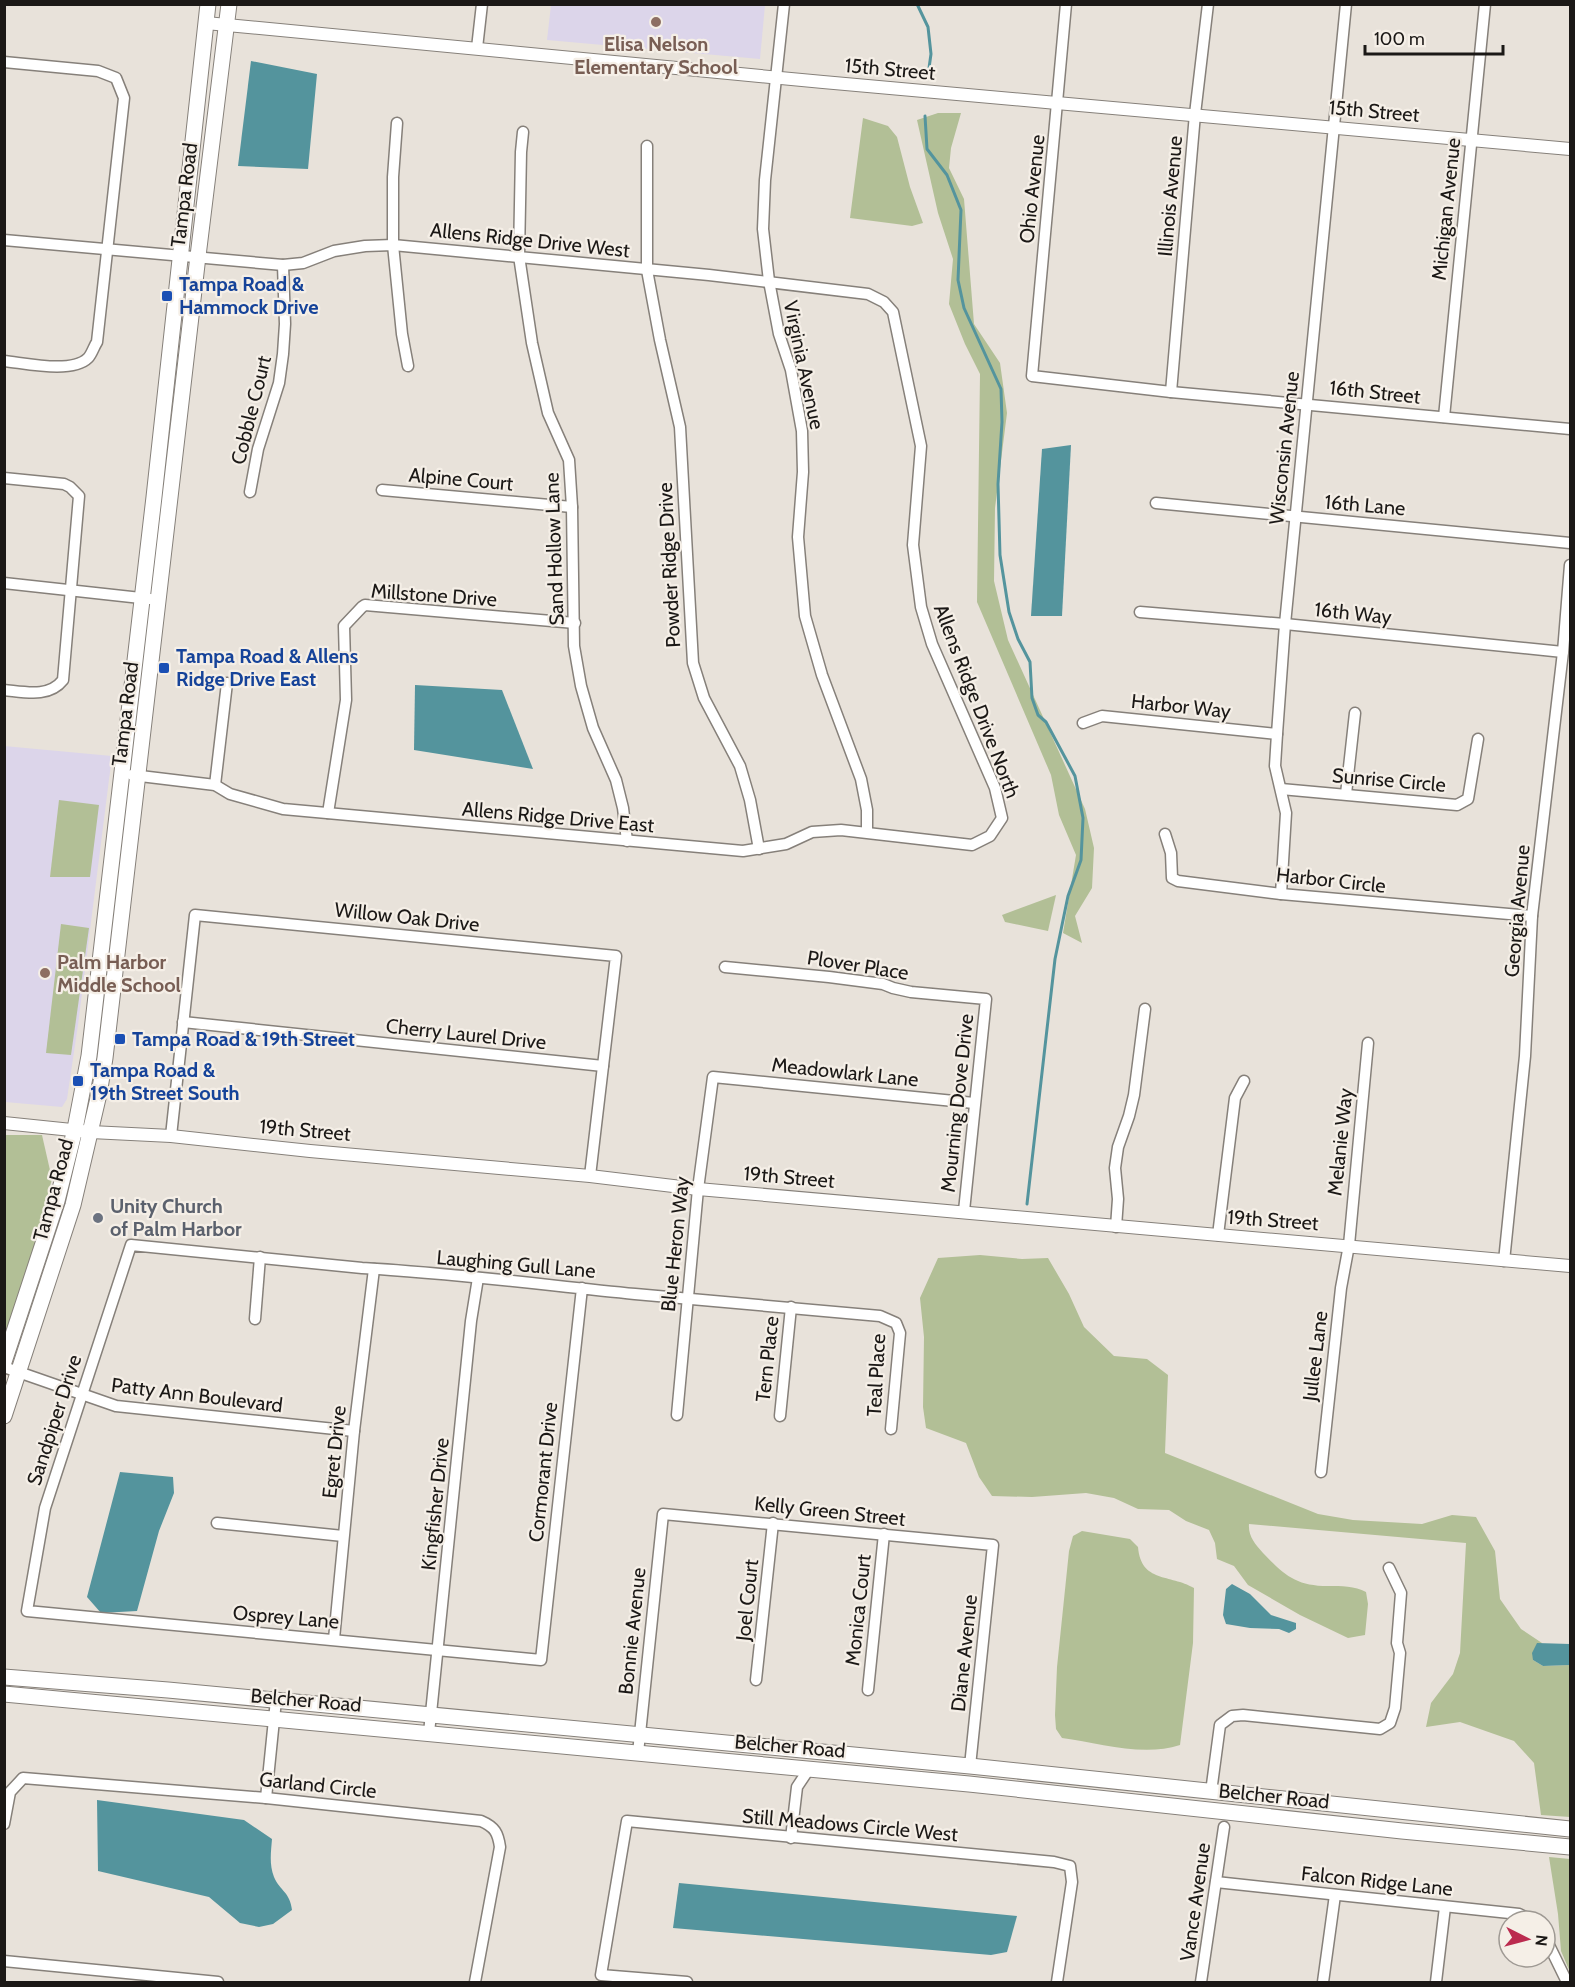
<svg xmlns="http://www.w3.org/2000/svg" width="1575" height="1987" viewBox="0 0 1575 1987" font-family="Cabin,sans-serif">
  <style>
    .education { fill: #dcd5ea }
    .green { fill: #b2bf96 }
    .water { fill: #54949d }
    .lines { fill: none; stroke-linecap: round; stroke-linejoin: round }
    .stream { stroke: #54949d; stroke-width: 3 }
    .minor-casing { stroke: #86807a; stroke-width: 13 }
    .tertiary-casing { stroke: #86807a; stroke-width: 14 }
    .secondary-casing { stroke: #86807a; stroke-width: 17 }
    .minor { stroke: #fff; stroke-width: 10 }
    .tertiary { stroke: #fff; stroke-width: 12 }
    .secondary { stroke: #fff; stroke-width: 15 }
    .education-dot { fill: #8d6e63; stroke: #f5efe7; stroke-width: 2 }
    .transit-dot { fill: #1a4fb4; stroke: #f5efe7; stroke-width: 2 }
    .worship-dot { fill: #6b7280; stroke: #f5efe7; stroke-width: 2 }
    .labels { text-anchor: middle; stroke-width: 4.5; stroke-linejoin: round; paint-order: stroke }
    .education-label { font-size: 20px; font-weight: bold; fill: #785e54; stroke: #f5efe7 }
    .street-label { font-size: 20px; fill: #1b1816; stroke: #f5efe7 }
    .transit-label { font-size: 20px; font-weight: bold; fill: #164399; stroke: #f5efe7; text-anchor: start }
    .worship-label { font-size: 20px; font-weight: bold; fill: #5b616d; stroke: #f5efe7; text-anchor: start }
  </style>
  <rect width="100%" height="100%" fill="#e8e2da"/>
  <g class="education">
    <polygon points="551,5 765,5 760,59 547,40"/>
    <polygon points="4,746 112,756 78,1025 67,1099 62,1107 5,1102"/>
  </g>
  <g class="green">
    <polygon points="938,113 961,113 951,148 949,168 964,199 974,324 1000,363 1007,413 995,508 994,581 1008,640 1085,809 1094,848 1092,888 1075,916 1082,943 1063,933 1076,855 1059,815 1051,775 977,602 980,374 965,344 949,304 953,259 938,213 917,120"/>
    <polygon points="863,118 888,126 897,137 910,187 923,223 912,226 850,218"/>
    <polygon points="59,800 99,805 90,877 50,877"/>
    <polygon points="1056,895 1048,931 1005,922 1002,915"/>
    <polygon points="61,924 89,928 71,1055 46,1053"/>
    <polygon points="5,1135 42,1135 52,1179 18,1305 5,1344"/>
    <path d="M980,1255L1022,1259L1048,1258L1069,1294L1084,1327L1114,1356L1147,1359L1168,1375L1165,1453L1318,1514L1353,1520L1422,1524L1452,1515L1476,1517L1495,1551L1500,1599L1521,1629L1542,1643L1533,1660L1543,1666L1570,1665V1817L1541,1815L1534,1763L1514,1741L1460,1722L1426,1727L1431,1703L1453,1674L1460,1653L1466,1543L1249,1524C1248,1536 1255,1544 1263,1553C1284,1575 1296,1586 1328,1586C1341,1586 1355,1586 1366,1592L1368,1604L1365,1635L1348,1638L1300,1615L1248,1585L1234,1566L1217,1559L1215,1543L1209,1530L1186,1521L1169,1510L1138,1509L1114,1498L1086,1493L1032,1497L992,1496L979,1477L966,1443L926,1428L923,1407L924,1337L920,1298L938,1258Z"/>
    <path d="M1082,1531L1130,1539L1138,1547C1141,1583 1170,1574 1194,1588L1193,1643L1180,1745C1143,1757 1099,1743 1062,1738L1056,1729L1055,1715L1057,1667L1069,1551L1073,1536Z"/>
    <polygon points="1549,1857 1570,1859 1570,1972 1561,1951 1558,1914"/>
  </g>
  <g class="water">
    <polygon points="251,61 317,74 308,169 238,166"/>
    <polygon points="1071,445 1062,616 1031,616 1042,449"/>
    <polygon points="415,685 502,690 533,769 414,750"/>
    <polygon points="120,1472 173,1477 174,1493 159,1531 137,1611 101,1613 87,1597"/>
    <polygon points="1232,1584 1250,1594 1271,1615 1296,1623 1296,1629 1289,1633 1279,1629 1250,1628 1226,1624 1223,1615 1226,1589"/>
    <polygon points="1537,1643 1570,1644 1570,1665 1543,1666 1533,1660 1532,1653"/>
    <path d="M97,1800L244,1820L272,1839C271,1852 269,1864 274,1877C280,1891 290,1892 292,1910L273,1924L259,1927L240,1923L209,1897L98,1871Z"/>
    <polygon points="679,1883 1017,1916 1007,1952 991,1955 673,1928"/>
  </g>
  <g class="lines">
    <g class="stream">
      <polyline points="917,4 928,27 931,54 928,75"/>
      <polyline points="925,116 927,149 947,175 961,210 958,280 964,308 1001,389 1002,422 998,484 1000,555 1009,612 1018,639 1030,662 1032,698 1038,715 1046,722 1075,776 1083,818 1081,860 1068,896 1055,959 1027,1204"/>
    </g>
    <g class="minor-casing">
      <g id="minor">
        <polyline points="784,4 765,180 763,229 769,281 779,334 791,370 802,431 803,472 798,537 805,616 822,675 861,779 867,810 867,832"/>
        <polyline points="1066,4 1032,376 1171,392 1570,429"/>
        <polyline points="477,48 482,4"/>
        <path d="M4,62L98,71L116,78L124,98L97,342C94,346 92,354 88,358C72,374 25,363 4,361"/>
        <polyline points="397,123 393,177 393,245 402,334 408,366"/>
        <polyline points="523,132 521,152 519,256 532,343 548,413 569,460 572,507 574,646 581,686 593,728 616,780 623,808 627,841"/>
        <polyline points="647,146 647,270 660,340 680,427 693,663 704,698 740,766 750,800 759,849"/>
        <polyline points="4,240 283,265 303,263 334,251 365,246 393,245 709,275 868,294 884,302 893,312 921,446 913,545 921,607 932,644 995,788 1002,818 990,836 972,845 841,830 812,832 786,844 743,851 283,809 230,794 215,785 132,775"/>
        <polyline points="1171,392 1195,114 1208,4"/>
        <polyline points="1444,417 1485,4"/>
        <path d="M4,478L64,484L70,487L79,496L63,680C49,698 25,692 4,690"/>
        <polyline points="382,490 572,507"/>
        <polyline points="250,492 258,449 279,383 283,354 285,324 283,265"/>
        <polyline points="1156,503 1570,543"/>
        <polyline points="4,583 159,600"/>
        <polyline points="1140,612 1285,624 1563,652"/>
        <polyline points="1083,723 1102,716 1277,734"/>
        <polyline points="215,785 227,683"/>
        <polyline points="1281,789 1457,805 1468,799 1478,739"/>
        <polyline points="1346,794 1355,713"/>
        <polyline points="328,813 346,700 344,626 362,607 365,605 575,623"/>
        <polyline points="1165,834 1171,853 1172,878 1178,881 1281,894 1532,916"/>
        <polyline points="1281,894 1286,813 1275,766 1277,734 1285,624 1346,4"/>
        <polyline points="725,967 829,977 883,984 893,988 911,992 986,999 964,1211"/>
        <polyline points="183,1022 603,1066"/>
        <polyline points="171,1136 195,915 616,956 590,1176"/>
        <polyline points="1116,1227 1118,1199 1115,1168 1118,1147 1129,1116 1134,1095 1145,1009"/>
        <polyline points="1218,1235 1235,1098 1244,1081"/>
        <polyline points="1504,1261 1525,1056 1532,916 1563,652 1570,565"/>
        <path d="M582,1288L541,1660L27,1611L45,1508L131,1245L362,1268C453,1273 544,1285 635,1294C716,1302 798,1308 880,1316L896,1323L900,1333L891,1429"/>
        <polyline points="255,1319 260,1257"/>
        <polyline points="4,1367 116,1406 354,1431"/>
        <polyline points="677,1415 698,1189 713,1077 974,1103"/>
        <polyline points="780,1416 791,1307"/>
        <polyline points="1321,1472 1341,1288 1349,1245 1368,1043"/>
        <polyline points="217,1523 343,1536"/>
        <polyline points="334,1639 354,1431 374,1269"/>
        <polyline points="756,1680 773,1523"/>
        <polyline points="868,1690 884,1534"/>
        <polyline points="429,1733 471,1321 478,1278"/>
        <polyline points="638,1753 663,1514 993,1545 970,1766"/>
        <polyline points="1211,1792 1220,1725 1232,1716 1243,1715 1380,1729 1390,1723 1395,1708 1400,1653 1397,1643 1401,1593 1389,1568"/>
        <polyline points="266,1798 276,1700"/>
        <path d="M4,1824L10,1792L23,1778L266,1798L481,1821C495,1827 498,1833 500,1847L475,1982"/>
        <polyline points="791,1838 797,1787 809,1769"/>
        <polyline points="1216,1882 1519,1914 1533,1921"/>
        <polyline points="1545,1937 1567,1982"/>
        <polyline points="4,1961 218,1982"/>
        <polyline points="687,1982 601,1975 627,1821 1054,1862 1070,1866 1072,1882 1057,1982"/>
        <polyline points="1201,1982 1224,1827"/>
        <polyline points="1323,1982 1335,1895"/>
        <polyline points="1436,1982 1445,1907"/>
      </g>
    </g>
    <g class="tertiary-casing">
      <g id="tertiary">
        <path d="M206,23C412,41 617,64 823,82C1072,105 1322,125 1570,149"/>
        <polyline points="4,1123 91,1132 171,1136 310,1151 590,1176 698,1189 1570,1266"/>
      </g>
    </g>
    <g class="secondary-casing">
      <g id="secondary">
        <polyline points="4,1362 57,1201 75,1129 89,1056 154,497 208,4"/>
        <polyline points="4,1416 73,1205 99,1094 105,1058 198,256 229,4"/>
        <polyline points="4,1677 168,1690 970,1766 1570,1829"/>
        <polyline points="4,1694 969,1784 1402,1831 1570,1847"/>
      </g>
    </g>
    <use href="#minor" class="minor"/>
    <use href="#tertiary" class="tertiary"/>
    <use href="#secondary" class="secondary"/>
  </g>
  <g class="education-dot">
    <circle cx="656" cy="22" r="6"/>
    <circle cx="45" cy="973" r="6"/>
  </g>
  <g class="transit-dot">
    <rect x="161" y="290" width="12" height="12" rx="3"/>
    <rect x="158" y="662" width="12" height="12" rx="3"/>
    <rect x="114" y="1033" width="12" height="12" rx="3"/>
    <rect x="72" y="1075" width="12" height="12" rx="3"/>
  </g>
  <circle class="worship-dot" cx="98" cy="1218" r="6"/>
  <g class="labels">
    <g class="education-label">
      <text x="656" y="51">Elisa Nelson<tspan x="656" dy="23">Elementary School</tspan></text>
      <text x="57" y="969" text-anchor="start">Palm Harbor<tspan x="57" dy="23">Middle School</tspan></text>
    </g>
    <g class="street-label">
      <text transform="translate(890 69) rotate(5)" y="7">15th Street</text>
      <text transform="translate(1374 111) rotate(5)" y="7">15th Street</text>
      <text transform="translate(1032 189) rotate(-84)" y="7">Ohio Avenue</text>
      <text transform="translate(184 195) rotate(-83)" y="7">Tampa Road</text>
      <text transform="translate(1170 196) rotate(-85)" y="7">Illinois Avenue</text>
      <text transform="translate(1446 209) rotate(-84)" y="7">Michigan Avenue</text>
      <text transform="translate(530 240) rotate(6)" y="7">Allens Ridge Drive West</text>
      <text transform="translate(804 365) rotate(78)" y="7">Virginia Avenue</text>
      <text transform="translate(1375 392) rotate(6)" y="7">16th Street</text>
      <text transform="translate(251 410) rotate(-76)" y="7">Cobble Court</text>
      <text transform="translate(1284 448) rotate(-84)" y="7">Wisconsin Avenue</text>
      <text transform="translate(461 479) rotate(5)" y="7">Alpine Court</text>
      <text transform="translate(1365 505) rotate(5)" y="7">16th Lane</text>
      <text transform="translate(554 549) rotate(-92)" y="7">Sand Hollow Lane</text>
      <text transform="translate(669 565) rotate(-93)" y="7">Powder Ridge Drive</text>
      <text transform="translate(434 595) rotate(4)" y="7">Millstone Drive</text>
      <text transform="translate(1353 613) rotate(6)" y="7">16th Way</text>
      <text transform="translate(977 701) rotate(69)" y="7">Allens Ridge Drive North</text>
      <text transform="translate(1181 706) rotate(6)" y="7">Harbor Way</text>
      <text transform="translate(125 714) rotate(-83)" y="7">Tampa Road</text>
      <text transform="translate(1389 780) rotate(5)" y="7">Sunrise Circle</text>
      <text transform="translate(558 817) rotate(5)" y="7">Allens Ridge Drive East</text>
      <text transform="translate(1331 880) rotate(6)" y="7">Harbor Circle</text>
      <text transform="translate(1517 911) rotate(-85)" y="7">Georgia Avenue</text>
      <text transform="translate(407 917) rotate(6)" y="7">Willow Oak Drive</text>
      <text transform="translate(858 965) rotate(9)" y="7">Plover Place</text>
      <text transform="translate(466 1034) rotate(6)" y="7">Cherry Laurel Drive</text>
      <text transform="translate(845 1072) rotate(6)" y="7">Meadowlark Lane</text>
      <text transform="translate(957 1103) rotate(-84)" y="7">Mourning Dove Drive</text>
      <text transform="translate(305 1130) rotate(5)" y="7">19th Street</text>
      <text transform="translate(1340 1142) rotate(-84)" y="7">Melanie Way</text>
      <text transform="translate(789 1177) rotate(5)" y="7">19th Street</text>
      <text transform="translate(53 1190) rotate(-75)" y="7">Tampa Road</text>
      <text transform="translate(1273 1220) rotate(4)" y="7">19th Street</text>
      <text transform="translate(675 1244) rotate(-84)" y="7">Blue Heron Way</text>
      <text transform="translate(516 1264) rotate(5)" y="7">Laughing Gull Lane</text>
      <text transform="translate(1315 1356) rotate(-83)" y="7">Jullee Lane</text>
      <text transform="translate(767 1359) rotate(-84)" y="7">Tern Place</text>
      <text transform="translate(876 1375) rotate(-87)" y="7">Teal Place</text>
      <text transform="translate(197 1395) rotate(7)" y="7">Patty Ann Boulevard</text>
      <text transform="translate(54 1420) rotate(-72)" y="7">Sandpiper Drive</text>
      <text transform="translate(334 1452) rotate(-84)" y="7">Egret Drive</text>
      <text transform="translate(543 1472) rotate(-84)" y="7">Cormorant Drive</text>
      <text transform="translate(435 1504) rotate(-84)" y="7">Kingfisher Drive</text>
      <text transform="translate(830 1511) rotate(6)" y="7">Kelly Green Street</text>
      <text transform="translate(747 1600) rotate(-84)" y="7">Joel Court</text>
      <text transform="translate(858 1610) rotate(-84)" y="7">Monica Court</text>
      <text transform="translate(286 1617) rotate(5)" y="7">Osprey Lane</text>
      <text transform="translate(632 1631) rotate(-84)" y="7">Bonnie Avenue</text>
      <text transform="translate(964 1653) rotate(-84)" y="7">Diane Avenue</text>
      <text transform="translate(306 1700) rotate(5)" y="7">Belcher Road</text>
      <text transform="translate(790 1746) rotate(5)" y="7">Belcher Road</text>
      <text transform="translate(318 1785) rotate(6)" y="7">Garland Circle</text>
      <text transform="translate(1274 1796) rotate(6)" y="7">Belcher Road</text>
      <text transform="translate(850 1825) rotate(5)" y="7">Still Meadows Circle West</text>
      <text transform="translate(1377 1881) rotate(6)" y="7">Falcon Ridge Lane</text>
      <text transform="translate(1195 1902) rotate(-82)" y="7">Vance Avenue</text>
    </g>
    <g class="transit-label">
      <text x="179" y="291">Tampa Road &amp;<tspan x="179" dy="23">Hammock Drive</tspan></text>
      <text x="176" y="663">Tampa Road &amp; Allens<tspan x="176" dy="23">Ridge Drive East</tspan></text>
      <text x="132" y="1046">Tampa Road &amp; 19th Street</text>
      <text x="90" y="1077">Tampa Road &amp;<tspan x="90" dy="23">19th Street South</tspan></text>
    </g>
    <g class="worship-label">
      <text x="110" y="1213">Unity Church<tspan x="110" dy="23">of Palm Harbor</tspan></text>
    </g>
  </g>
  <rect width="1575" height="1987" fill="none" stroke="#1b1816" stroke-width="12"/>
  <g transform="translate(1527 1939) rotate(96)"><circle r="28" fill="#f5efe7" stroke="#9e9993" stroke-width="1.5"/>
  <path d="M0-4.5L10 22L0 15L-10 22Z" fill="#bb2b4f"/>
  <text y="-9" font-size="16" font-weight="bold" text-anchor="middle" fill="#1b1816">N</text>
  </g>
  <path d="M1365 45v9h138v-9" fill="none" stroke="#1b1816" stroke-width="3"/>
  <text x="1374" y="45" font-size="18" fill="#1b1816" stroke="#f5efe7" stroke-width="4.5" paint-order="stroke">100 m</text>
</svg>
